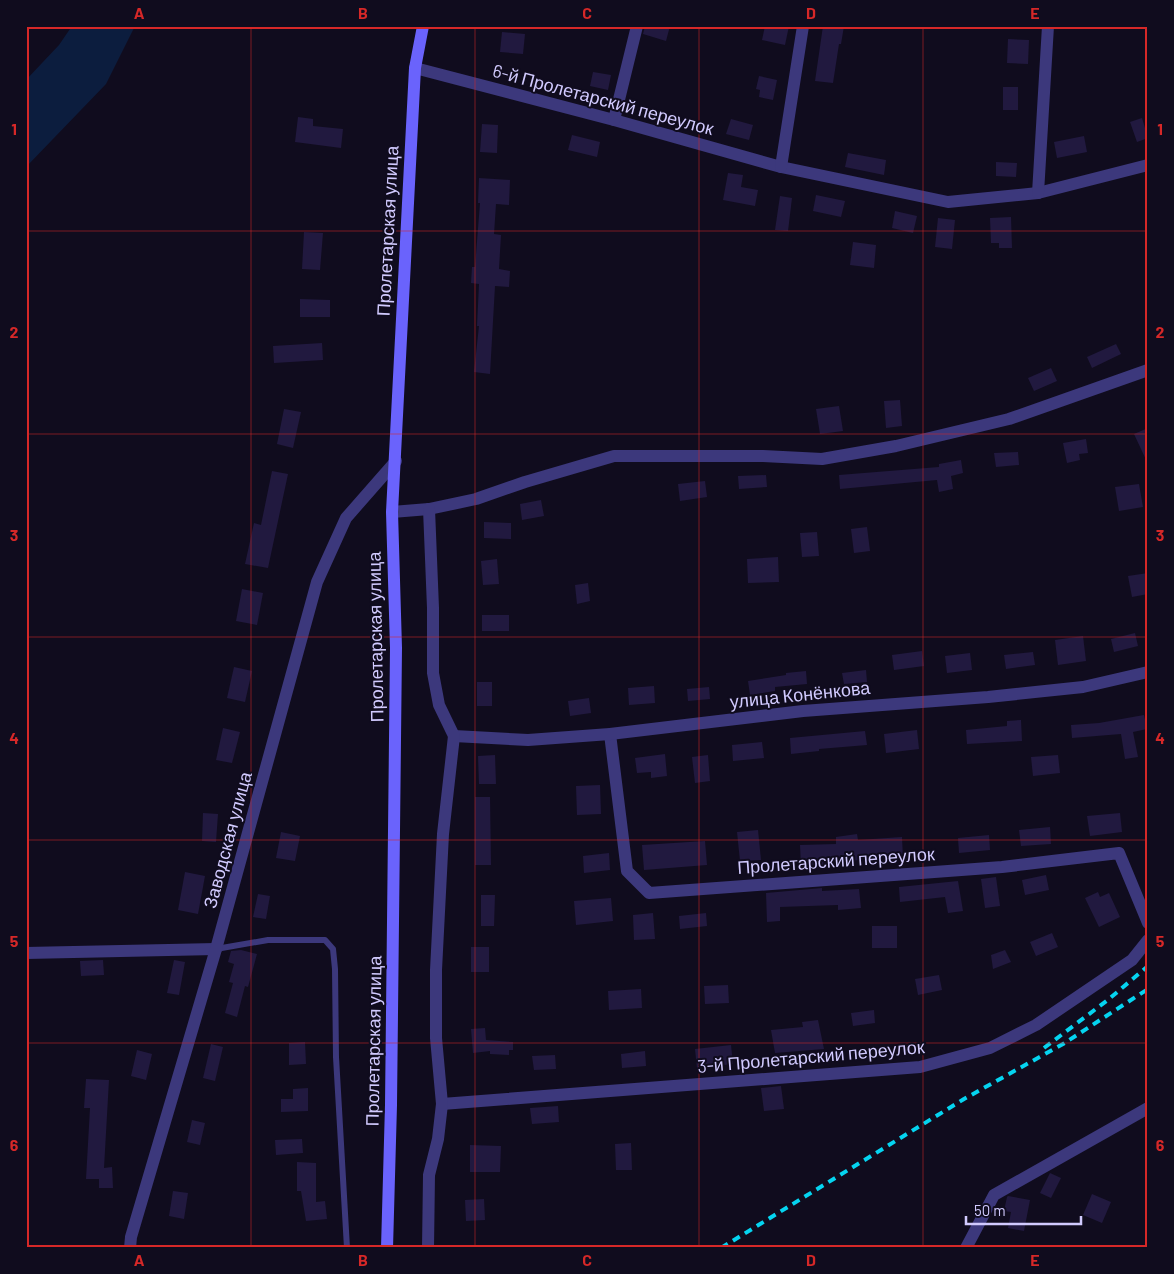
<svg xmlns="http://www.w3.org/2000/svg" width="1174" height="1274" viewBox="0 0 1174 1274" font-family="Barlow,sans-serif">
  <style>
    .water { fill: #0c1d3e }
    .building { fill: #21193f }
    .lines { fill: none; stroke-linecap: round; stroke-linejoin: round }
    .service { stroke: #3c387c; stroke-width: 6 }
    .minor { stroke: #3c387c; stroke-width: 12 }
    .secondary { stroke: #6a63fc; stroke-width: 12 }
    .rail { stroke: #05d4f0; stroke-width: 4; stroke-dasharray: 8 6; stroke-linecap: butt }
    .grid { fill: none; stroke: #d62828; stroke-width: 1; stroke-opacity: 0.55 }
    .labels { text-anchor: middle; stroke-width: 4; stroke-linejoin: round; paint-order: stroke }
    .street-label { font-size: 18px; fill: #d1cafe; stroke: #100c1e }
    .neatline { fill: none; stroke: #d62828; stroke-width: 2 }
    .grid-label { font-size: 16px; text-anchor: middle; font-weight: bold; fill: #d62828 }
  </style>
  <rect width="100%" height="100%" fill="#100c1e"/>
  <polygon class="water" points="72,26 135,26 106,84 26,167 26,80 59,45"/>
  <g class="building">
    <polygon points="645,26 670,26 666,41 643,34"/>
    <polygon points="765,26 789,26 785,45 762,40"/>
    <polygon points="823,26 844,26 841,44 839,44 833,83 815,81"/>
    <polygon points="502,32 525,34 523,54 500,52"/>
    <polygon points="1008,39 1029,40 1028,64 1007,63"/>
    <polygon points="593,72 611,75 608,90 590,86"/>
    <polygon points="759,76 777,80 773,100 759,97 760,90 756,89"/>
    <rect x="1003" y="87" width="15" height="23"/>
    <polygon points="298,117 313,119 313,126 343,129 341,148 295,142"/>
    <polygon points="1142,118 1148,138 1137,142 1130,122"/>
    <polygon points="731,119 753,125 749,140 726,134"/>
    <polygon points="482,124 498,125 497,153 480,152"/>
    <polygon points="572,135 600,142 597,157 568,150"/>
    <polygon points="1084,136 1087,152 1057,158 1054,142"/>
    <polygon points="848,153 886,160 884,175 845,167"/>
    <polygon points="996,162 1017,163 1016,177 996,176"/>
    <polygon points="728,173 743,175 741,187 758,190 755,206 723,200"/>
    <polygon points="479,178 510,180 509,205 496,204 494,234 501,235 499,269 510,271 509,287 495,286 490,374 474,372 479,326 477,326 479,284 471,283 472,267 475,267 480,203 478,203"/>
    <polygon points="816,195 845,201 841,217 813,211"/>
    <polygon points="780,196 792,198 788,231 775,230"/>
    <polygon points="895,211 917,216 913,233 892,228"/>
    <polygon points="1011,217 1012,248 999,248 999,243 991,243 990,218"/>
    <polygon points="938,218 955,220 952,249 935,247"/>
    <polygon points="304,232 323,233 320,270 302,269"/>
    <polygon points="853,242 876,245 874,268 850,265"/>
    <polygon points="300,299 330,300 330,317 300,317"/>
    <polygon points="322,343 323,360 274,363 273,346"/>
    <polygon points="1116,344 1121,354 1092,368 1087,357"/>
    <polygon points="1051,368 1057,381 1034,391 1028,378"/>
    <polygon points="900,400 902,426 886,428 884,401"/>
    <polygon points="839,406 843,431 820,434 816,409"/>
    <polygon points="284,409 301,412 293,448 277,444"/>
    <polygon points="1148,428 1148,464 1134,434"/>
    <polygon points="1086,439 1088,453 1079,454 1080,460 1067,463 1063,443"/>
    <polygon points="1018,452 1019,465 996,467 994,453"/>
    <polygon points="961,460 963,473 951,476 953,489 939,492 937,480 840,489 839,475 939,467 939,464"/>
    <polygon points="272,471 288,474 268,568 245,564 254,523 261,525"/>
    <polygon points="766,475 767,487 739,489 738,476"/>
    <polygon points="705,481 707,497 680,501 678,484"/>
    <polygon points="1139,484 1143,507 1119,511 1115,487"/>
    <polygon points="541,500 544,516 522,520 520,504"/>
    <polygon points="484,522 511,523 511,539 484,538"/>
    <polygon points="867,527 870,551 854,553 851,529"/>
    <polygon points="817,532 819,556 802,557 800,533"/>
    <polygon points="778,557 779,582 748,583 747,559"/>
    <polygon points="497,559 499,584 483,585 481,561"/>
    <polygon points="1148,573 1148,594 1132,597 1128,576"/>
    <polygon points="588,583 590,601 577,604 575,585"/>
    <polygon points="242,589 263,593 257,625 236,621"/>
    <rect x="482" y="615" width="27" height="16"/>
    <polygon points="1135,633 1138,646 1114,652 1111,639"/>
    <polygon points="1083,636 1086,661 1058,665 1055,640"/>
    <polygon points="922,651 924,666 894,670 892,655"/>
    <polygon points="1033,652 1035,665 1006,669 1004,655"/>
    <polygon points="970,653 972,670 947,673 945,656"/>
    <polygon points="234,667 252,671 245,702 227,698"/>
    <polygon points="866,670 867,682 844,684 842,673"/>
    <polygon points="806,671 807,684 775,687 775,691 750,695 748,681 786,675 786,673"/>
    <rect x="477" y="682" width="15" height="24"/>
    <polygon points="654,686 655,703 629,705 628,688"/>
    <polygon points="709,687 710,699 688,701 687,689"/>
    <polygon points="589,698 591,713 570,716 568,701"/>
    <polygon points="1144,715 1147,729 1133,732 1138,757 1125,759 1121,734 1072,738 1071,725 1099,723"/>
    <polygon points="1021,720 1022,741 967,744 966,730 1007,726 1007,721"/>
    <polygon points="223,728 240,732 232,763 216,760"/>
    <polygon points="917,730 919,749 886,753 884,734"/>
    <polygon points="865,731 867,745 819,749 819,751 791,754 790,738"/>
    <polygon points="762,742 764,758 733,761 732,745"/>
    <polygon points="665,754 667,776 651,778 651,772 637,773 635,758"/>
    <polygon points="495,755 496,784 479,784 478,756"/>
    <polygon points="708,755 710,781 695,783 692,757"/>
    <polygon points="1058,755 1060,773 1033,776 1031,757"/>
    <polygon points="600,785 601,814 577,815 576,786"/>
    <polygon points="475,797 490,797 491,865 475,865"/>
    <polygon points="203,813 218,814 216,842 202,841"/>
    <polygon points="1120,813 1122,832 1090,836 1087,816"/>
    <polygon points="1050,827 1051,844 1021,846 1019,830"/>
    <polygon points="758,830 761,860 740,861 737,832"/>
    <polygon points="281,832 300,836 295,861 276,858"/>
    <polygon points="857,834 858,840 902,837 903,858 872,858 823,865 801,865 800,845 836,844 836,837"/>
    <polygon points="989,835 990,850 959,853 958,838"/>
    <polygon points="705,841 707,865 644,870 642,845"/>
    <polygon points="609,853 610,870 584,873 583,856"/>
    <polygon points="185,872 205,876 198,914 178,910"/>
    <polygon points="1046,875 1049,890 1025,895 1022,880"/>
    <polygon points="996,877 1000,906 985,908 981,879"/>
    <polygon points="958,881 963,911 948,913 945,897 900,902 899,887"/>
    <polygon points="822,888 822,891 859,889 861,908 838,910 838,905 780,907 780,921 767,922 766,893"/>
    <polygon points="1098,892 1100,897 1109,893 1120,917 1099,927 1085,898"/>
    <polygon points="258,894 270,896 266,919 253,917"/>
    <polygon points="481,895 495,895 494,926 481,926"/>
    <polygon points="611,898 613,921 576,925 574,901"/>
    <polygon points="653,913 655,939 634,940 633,915"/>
    <polygon points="706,913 707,926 680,929 679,916"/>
    <rect x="872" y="926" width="25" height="22"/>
    <polygon points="1052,933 1058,947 1036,956 1030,942"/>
    <rect x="471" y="947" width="18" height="25"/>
    <polygon points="241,950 257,954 248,987 245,986 237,1017 225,1013 233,983 229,982 234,964 228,962 231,951"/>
    <polygon points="1005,950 1011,962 993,969 991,955"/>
    <polygon points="103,960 104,975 81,976 80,961"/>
    <polygon points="174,960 185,962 179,995 167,993"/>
    <polygon points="939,975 942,990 918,995 915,979"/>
    <polygon points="728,985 729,1003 705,1004 704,986"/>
    <polygon points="641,989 642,1008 609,1010 608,991"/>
    <polygon points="874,1010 875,1023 853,1026 851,1013"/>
    <polygon points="818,1020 824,1049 775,1053 771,1030 803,1027 802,1022"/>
    <polygon points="485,1028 486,1040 513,1042 513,1050 509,1050 509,1055 490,1054 490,1051 473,1053 471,1029"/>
    <polygon points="305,1042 306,1064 289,1065 289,1043"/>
    <polygon points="211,1044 223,1047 215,1081 203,1078"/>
    <polygon points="731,1045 733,1064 697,1068 695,1049"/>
    <polygon points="137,1050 152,1054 146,1080 131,1076"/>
    <polygon points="645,1051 646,1066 622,1068 621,1054"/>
    <polygon points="555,1055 556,1069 534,1070 532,1056"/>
    <polygon points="86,1079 109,1080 104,1168 112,1167 113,1188 99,1188 99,1179 86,1179 90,1108 84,1108"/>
    <polygon points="781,1086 784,1109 764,1111 761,1088"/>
    <polygon points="308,1088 308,1111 281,1112 281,1099 293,1099 293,1089"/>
    <polygon points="558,1106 559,1122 532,1124 530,1108"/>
    <polygon points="192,1120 205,1123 200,1145 187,1142"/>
    <polygon points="302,1139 303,1153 276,1155 275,1140"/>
    <polygon points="631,1143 632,1170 616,1170 615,1144"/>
    <polygon points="470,1145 501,1146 500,1172 470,1172"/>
    <polygon points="297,1162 316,1163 316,1202 325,1201 327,1219 306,1221 301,1191 297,1191"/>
    <polygon points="1050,1173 1061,1178 1051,1198 1040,1193"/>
    <polygon points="173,1191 188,1193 184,1219 169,1216"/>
    <polygon points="1092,1194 1111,1202 1102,1223 1083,1215"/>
    <polygon points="1008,1196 1030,1200 1024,1231 1008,1228 1011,1212 1004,1211 1007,1197"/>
    <polygon points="484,1199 485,1220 466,1221 465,1200"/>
  </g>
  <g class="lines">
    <polyline class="service" points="216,949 268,940 325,940 333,949 335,969 336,1057 347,1248"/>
    <g class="minor">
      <polyline points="415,68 614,120 781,167 948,202 1038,193 1148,165"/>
      <polyline points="614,120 637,26"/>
      <polyline points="781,167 803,26"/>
      <polyline points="1038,193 1048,26"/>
      <polyline points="392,512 429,509 476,499 525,482 614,456 763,456 822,459 896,446 1009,419 1148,370"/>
      <polyline points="610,734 627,871 649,893 1002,867 1119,853 1148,923"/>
      <polyline points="454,736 528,740 610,734 803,711 988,697 1083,687 1148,672"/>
      <polyline points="26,953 216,949"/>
      <polyline points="442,1104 920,1067 990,1048 1036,1025 1132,960 1148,940"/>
      <polyline points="130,1248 131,1237 216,949 317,582 346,518 396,461"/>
      <polyline points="428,1248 429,1175 438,1139 442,1104 436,1038 436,970 443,834 454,736 439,705 433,673 433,608 429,509"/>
      <polyline points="966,1248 994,1195 1148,1108"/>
    </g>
    <polyline class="secondary" points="387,1248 391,1105 396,648 392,512 415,68 423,26"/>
    <g class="rail">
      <polyline points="1044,1048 1109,999 1148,966"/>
      <polyline points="721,1248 964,1099 1063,1044 1148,989"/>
    </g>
  </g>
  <path class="grid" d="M251,26V1248M475,26V1248M699,26V1248M923,26V1248M26,231H1148M26,434H1148M26,637H1148M26,840H1148M26,1043H1148"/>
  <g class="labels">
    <g class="street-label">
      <text transform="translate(603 100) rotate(15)" y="6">6-й Пролетарский переулок</text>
      <text transform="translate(388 231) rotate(-87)" y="6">Пролетарская улица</text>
      <text transform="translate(376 637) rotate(-91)" y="6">Пролетарская улица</text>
      <text transform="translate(800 695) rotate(-6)" y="6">улица Конёнкова</text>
      <text transform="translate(228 840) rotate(-75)" y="6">Заводская улица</text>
      <text transform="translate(836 861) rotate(-4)" y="6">Пролетарский переулок</text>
      <text transform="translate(374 1041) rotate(-89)" y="6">Пролетарская улица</text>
      <text transform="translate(811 1057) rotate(-5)" y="6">3-й Пролетарский переулок</text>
    </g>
  </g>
  <rect width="1174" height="1274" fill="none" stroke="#100c1e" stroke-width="55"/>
  <path d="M966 1216v8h115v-8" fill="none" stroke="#d1cafe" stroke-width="2.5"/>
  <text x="974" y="1216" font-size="15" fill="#d1cafe" stroke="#100c1e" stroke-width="4" paint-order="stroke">50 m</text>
  <rect x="28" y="28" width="1118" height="1218" class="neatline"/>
  <g class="grid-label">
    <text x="139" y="19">A</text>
    <text x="363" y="19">B</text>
    <text x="587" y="19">C</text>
    <text x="811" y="19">D</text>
    <text x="1035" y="19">E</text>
    <text x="14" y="135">1</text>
    <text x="1160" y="135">1</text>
    <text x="14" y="338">2</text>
    <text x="1160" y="338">2</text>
    <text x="14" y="541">3</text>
    <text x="1160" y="541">3</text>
    <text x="14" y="744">4</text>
    <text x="1160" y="744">4</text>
    <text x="14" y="947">5</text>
    <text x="1160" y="947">5</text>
    <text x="14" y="1151">6</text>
    <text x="1160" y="1151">6</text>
    <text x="139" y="1266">A</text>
    <text x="363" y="1266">B</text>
    <text x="587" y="1266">C</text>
    <text x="811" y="1266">D</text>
    <text x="1035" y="1266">E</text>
  </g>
</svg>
